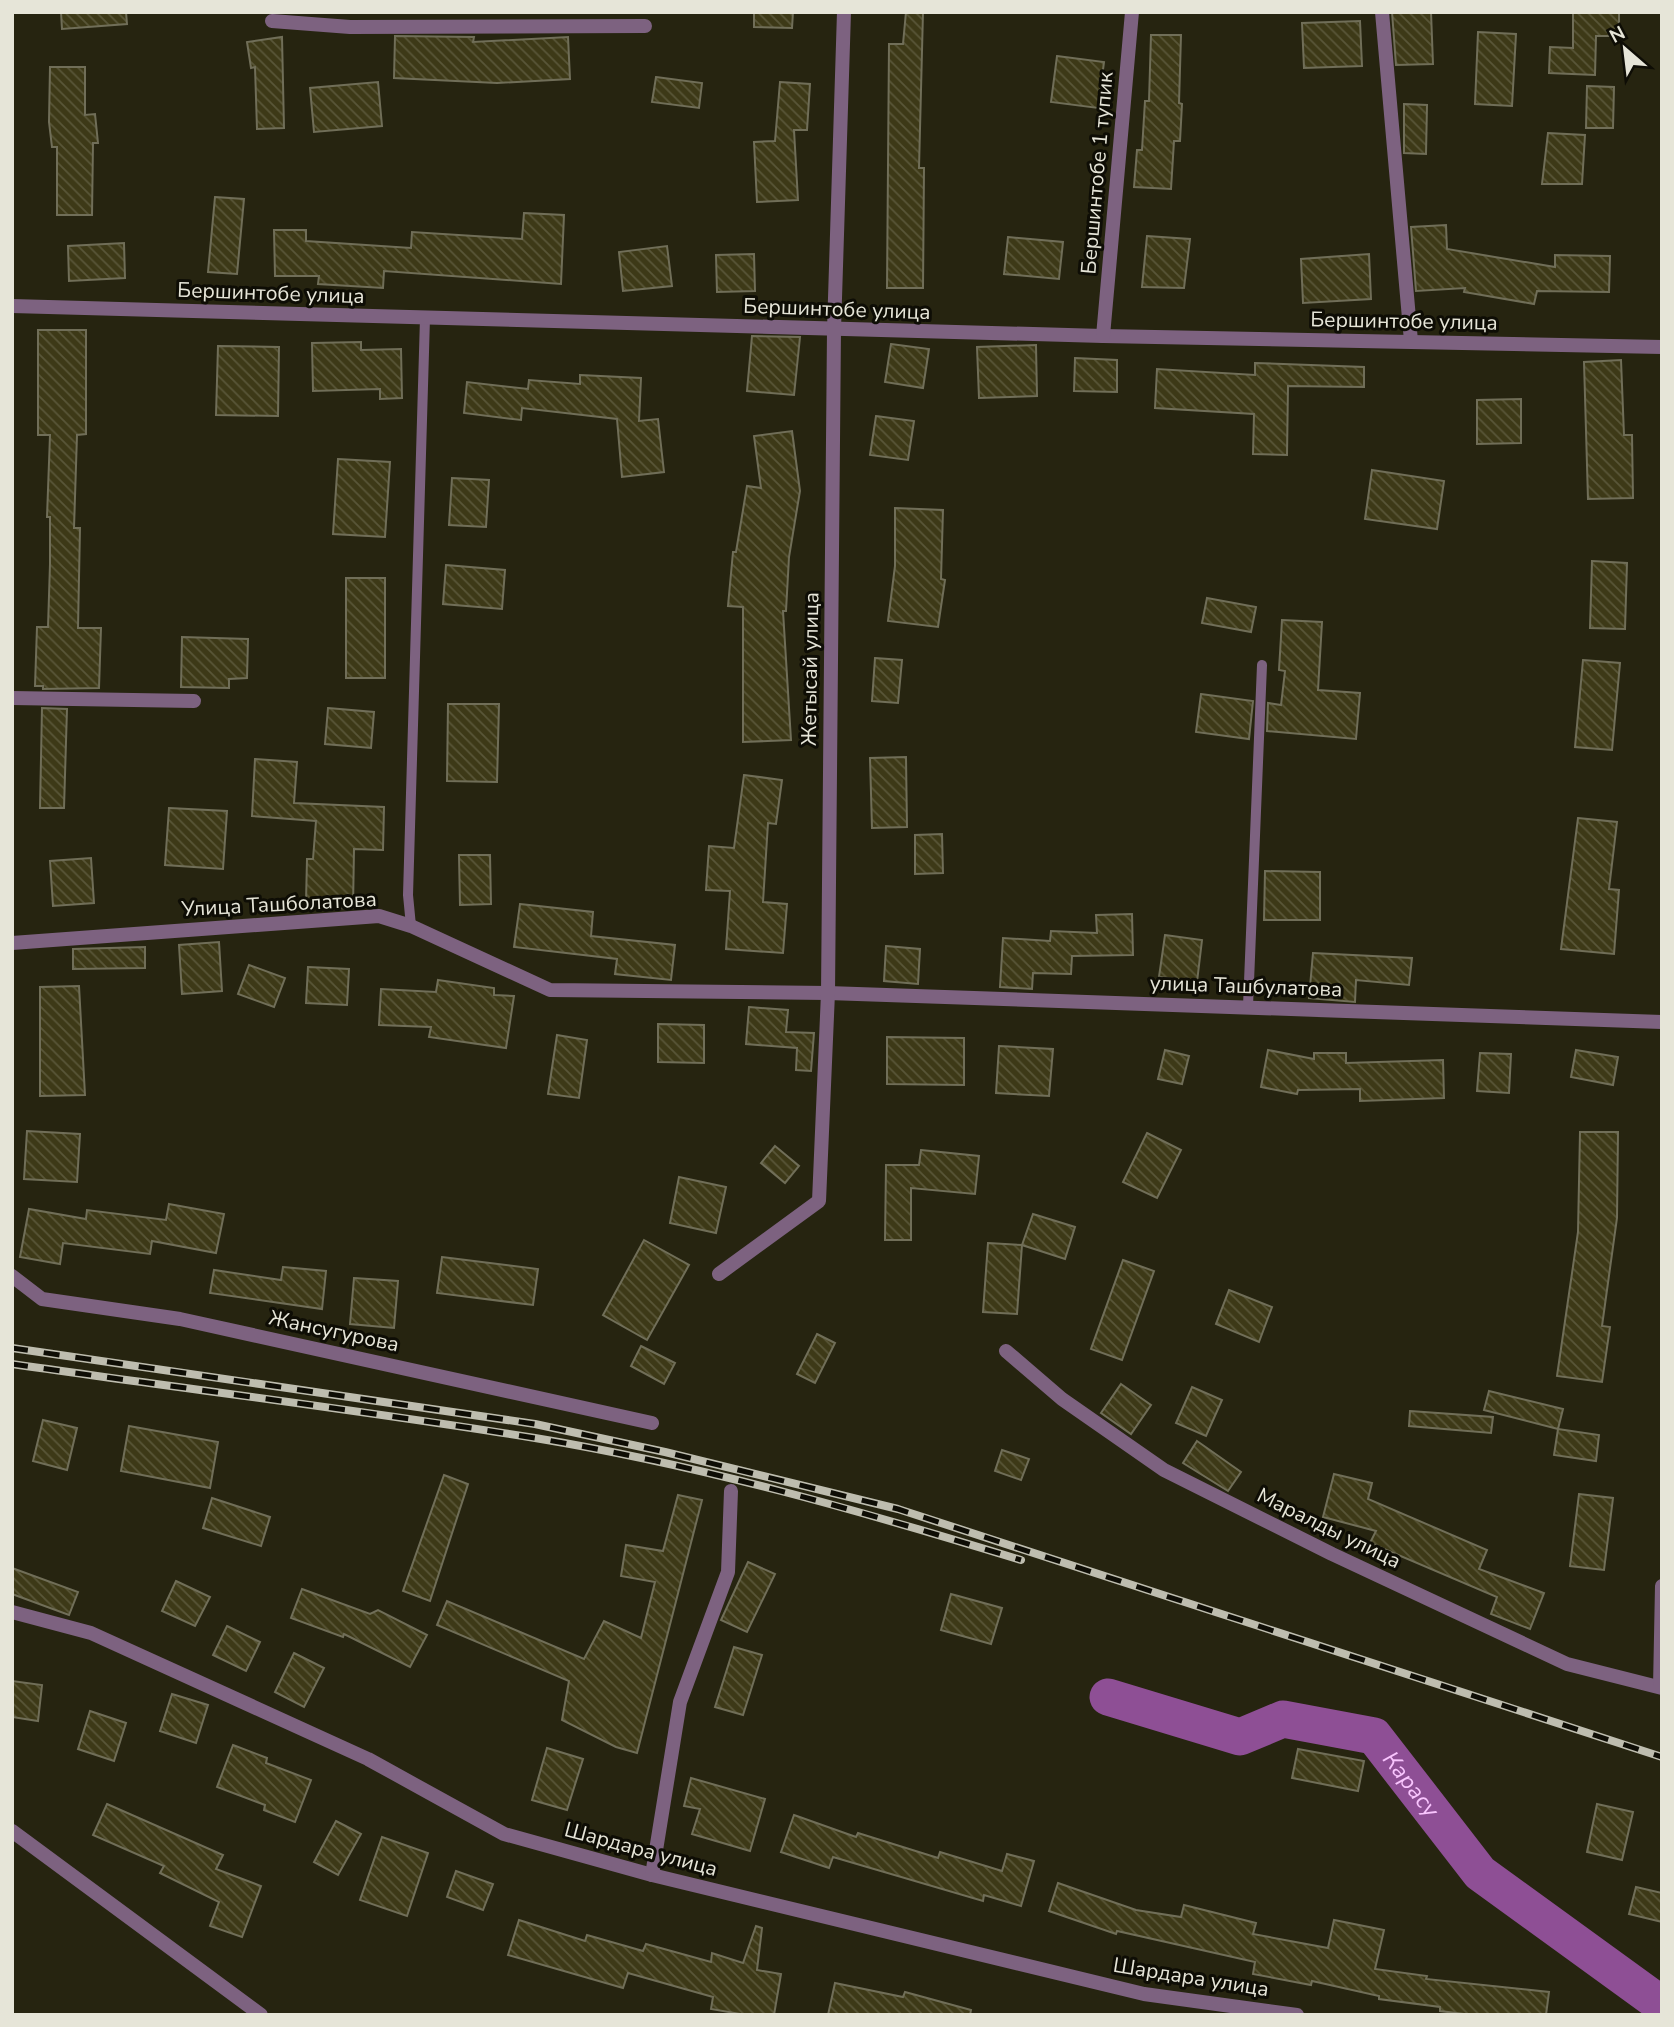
<svg xmlns="http://www.w3.org/2000/svg" width="1674" height="2027" viewBox="0 0 1674 2027" font-family="'Nunito Sans',sans-serif">
  <style>
    .lines { fill: none; stroke-linecap: round; stroke-linejoin: round }
    .river { stroke: #8e4f95; stroke-width: 37 }
    .building { fill: url(#building-back-hatch); stroke: #706e58; stroke-width: 2 }
    .service { stroke: #7d6280; stroke-width: 10 }
    .minor { stroke: #7d6280; stroke-width: 14 }
    .rail-casing { stroke: #bebdaf; stroke-width: 8 }
    .rail { stroke: #0e0d05; stroke-width: 5; stroke-dasharray: 16; stroke-linecap: butt }
    .labels { text-anchor: middle; stroke-width: 6; stroke-linejoin: round; paint-order: stroke }
    .street-label { font-size: 21px; fill: #e6e5d8; stroke: #0e0d05 }
    .water-label { font-size: 23px; font-style: italic; fill: #f9c5fe; stroke: #0e0d05 }
  </style>
  <defs>
    <pattern id="building-back-hatch" width="6" height="6" patternUnits="userSpaceOnUse" patternTransform="scale(1.75)"><rect width="6" height="6" fill="#3d3917"/><path d="M-1 5l2 2M0 0l6 6M5-1l2 2" fill="none" stroke="#595638"/></pattern>
  </defs>
  <rect width="100%" height="100%" fill="#262410"/>
  <g class="lines">
    <path class="river" id="s1" d="M1108,1697L1240,1737L1283,1719L1374,1736L1480,1873L1662,2005"/>
  </g>
  <g class="building">
    <polygon points="61,12 126,12 127,24 62,29"/>
    <polygon points="754,12 793,12 792,28 754,27"/>
    <polygon points="906,12 923,12 919,168 924,168 923,288 887,288 889,44 903,44"/>
    <polygon points="1392,12 1431,12 1433,64 1396,65"/>
    <polygon points="1573,12 1619,12 1619,36 1596,36 1595,75 1549,73 1550,47 1573,48"/>
    <polygon points="1360,21 1362,66 1304,68 1302,23"/>
    <polygon points="1478,32 1516,34 1512,106 1475,104"/>
    <polygon points="1151,35 1181,35 1179,103 1182,104 1180,141 1174,141 1171,189 1134,187 1137,150 1142,150 1145,101 1149,101"/>
    <polygon points="395,36 474,37 473,42 568,37 570,79 497,83 394,78"/>
    <polygon points="282,37 284,128 257,129 255,67 251,68 247,42"/>
    <polygon points="1057,56 1104,62 1098,108 1051,102"/>
    <polygon points="50,67 85,67 85,115 95,114 98,143 93,143 92,215 57,215 57,147 52,147 49,122"/>
    <polygon points="656,77 702,83 699,108 652,102"/>
    <polygon points="378,82 382,126 314,132 310,88"/>
    <polygon points="780,82 810,84 807,130 794,130 798,200 757,202 754,142 775,141"/>
    <polygon points="1587,86 1614,87 1613,128 1586,128"/>
    <polygon points="1404,104 1427,105 1426,154 1404,153"/>
    <polygon points="1548,133 1585,135 1582,184 1542,184"/>
    <polygon points="215,197 244,199 237,274 208,272"/>
    <polygon points="524,213 564,215 561,284 384,271 383,288 318,284 319,276 275,276 274,230 306,230 306,241 411,248 412,232 522,239"/>
    <polygon points="1446,225 1447,249 1555,267 1555,255 1610,256 1609,292 1537,291 1534,304 1464,292 1465,288 1416,291 1411,227"/>
    <polygon points="1147,236 1190,239 1184,288 1142,287"/>
    <polygon points="1008,237 1063,242 1059,279 1004,274"/>
    <polygon points="124,243 125,278 69,281 68,246"/>
    <polygon points="667,246 672,286 623,291 619,252"/>
    <polygon points="754,254 755,291 717,292 716,255"/>
    <polygon points="1369,254 1371,299 1303,303 1301,259"/>
    <polygon points="38,330 86,330 86,434 77,435 74,528 80,528 78,628 101,628 99,688 43,689 43,686 35,686 37,627 48,627 50,564 50,517 47,517 50,435 38,435"/>
    <polygon points="752,336 800,337 794,395 747,391"/>
    <polygon points="361,342 361,350 401,349 402,398 380,399 380,389 313,391 312,343"/>
    <polygon points="891,344 929,349 923,388 885,382"/>
    <polygon points="1036,345 1037,396 979,398 977,347"/>
    <polygon points="218,346 279,347 278,416 216,415"/>
    <polygon points="1075,358 1117,360 1117,392 1074,391"/>
    <polygon points="1621,360 1624,435 1632,435 1633,498 1588,499 1584,362"/>
    <polygon points="1255,363 1364,367 1364,387 1288,386 1287,455 1253,454 1254,414 1155,408 1157,369 1255,375"/>
    <polygon points="580,375 641,378 639,421 658,419 664,472 622,477 617,419 522,408 521,420 464,413 467,382 528,389 529,380 580,384"/>
    <polygon points="1521,399 1521,443 1477,444 1477,400"/>
    <polygon points="876,416 914,421 908,460 870,455"/>
    <polygon points="792,431 800,491 789,557 786,611 783,611 791,740 743,742 743,607 728,606 733,552 736,552 747,486 761,488 754,436"/>
    <polygon points="338,459 390,462 385,537 333,534"/>
    <polygon points="1372,470 1444,481 1437,529 1365,519"/>
    <polygon points="452,478 489,480 486,527 449,525"/>
    <polygon points="895,508 943,510 941,579 945,580 938,627 888,621 895,566"/>
    <polygon points="1592,561 1627,563 1625,629 1590,628"/>
    <polygon points="446,565 505,570 502,609 443,604"/>
    <rect x="346" y="578" width="39" height="100"/>
    <polygon points="1207,598 1256,607 1251,632 1202,623"/>
    <polygon points="1282,620 1322,622 1318,690 1360,693 1356,739 1267,731 1268,703 1281,705 1285,671 1279,670"/>
    <polygon points="182,637 248,639 247,678 229,679 229,688 181,687"/>
    <polygon points="875,658 902,660 898,703 872,701"/>
    <polygon points="1583,660 1620,663 1612,750 1575,747"/>
    <polygon points="1201,694 1253,701 1249,739 1196,732"/>
    <polygon points="448,704 499,704 497,782 447,781"/>
    <polygon points="42,708 67,709 64,808 40,808"/>
    <polygon points="328,708 374,712 371,748 325,744"/>
    <polygon points="906,757 907,827 872,828 870,758"/>
    <polygon points="255,759 297,762 294,803 384,807 383,850 354,849 353,908 311,909 311,903 306,902 307,859 313,859 316,821 252,816"/>
    <polygon points="744,775 782,780 776,824 768,823 763,902 787,904 783,953 726,949 730,891 706,890 709,846 734,848"/>
    <polygon points="169,808 227,811 223,869 165,865"/>
    <polygon points="1578,818 1617,822 1609,889 1619,890 1614,954 1561,949"/>
    <polygon points="942,834 943,873 915,874 915,835"/>
    <polygon points="459,855 490,855 491,904 460,905"/>
    <polygon points="91,858 94,903 53,906 50,861"/>
    <polygon points="1265,871 1320,872 1320,920 1264,920"/>
    <polygon points="520,904 593,912 591,936 675,945 671,980 615,974 617,959 514,947"/>
    <polygon points="1132,914 1133,955 1072,956 1071,974 1033,973 1032,989 1000,987 1003,938 1050,941 1051,931 1097,933 1096,915"/>
    <polygon points="1165,935 1202,940 1197,982 1159,977"/>
    <polygon points="219,942 222,991 182,994 179,945"/>
    <polygon points="886,946 920,949 918,984 884,981"/>
    <polygon points="145,947 145,968 73,969 73,949"/>
    <polygon points="1313,953 1412,958 1409,985 1356,980 1355,1002 1309,998"/>
    <polygon points="249,965 285,978 274,1007 238,994"/>
    <polygon points="308,967 349,969 347,1005 306,1003"/>
    <polygon points="438,980 494,988 494,995 514,996 506,1048 429,1037 431,1027 379,1025 381,989 436,992"/>
    <polygon points="79,986 85,1095 40,1096 40,987"/>
    <polygon points="749,1007 788,1010 786,1032 814,1033 811,1071 796,1070 797,1048 746,1044"/>
    <polygon points="658,1024 704,1025 704,1063 658,1062"/>
    <polygon points="557,1035 587,1040 579,1098 548,1094"/>
    <polygon points="887,1037 964,1038 964,1085 887,1084"/>
    <polygon points="999,1046 1053,1049 1049,1096 996,1093"/>
    <polygon points="1165,1050 1189,1056 1182,1084 1158,1079"/>
    <polygon points="1268,1050 1314,1059 1314,1053 1346,1053 1346,1063 1443,1060 1444,1098 1360,1101 1360,1089 1298,1090 1297,1094 1261,1087"/>
    <polygon points="1576,1050 1618,1057 1613,1085 1571,1077"/>
    <polygon points="1480,1053 1511,1054 1509,1093 1477,1091"/>
    <polygon points="27,1131 80,1134 77,1182 24,1179"/>
    <polygon points="1580,1132 1618,1132 1617,1218 1602,1326 1610,1327 1602,1382 1557,1376 1578,1232"/>
    <polygon points="1147,1133 1181,1150 1157,1198 1123,1182"/>
    <polygon points="775,1146 799,1166 785,1183 761,1163"/>
    <polygon points="921,1150 979,1156 975,1194 911,1188 911,1240 885,1240 886,1165 919,1165"/>
    <polygon points="679,1177 726,1187 716,1233 670,1223"/>
    <polygon points="169,1204 224,1214 216,1253 152,1241 150,1254 63,1243 60,1264 20,1257 29,1209 86,1219 87,1210 166,1220"/>
    <polygon points="1033,1214 1075,1227 1065,1259 1022,1245"/>
    <polygon points="644,1240 689,1265 647,1340 603,1315"/>
    <polygon points="988,1243 1022,1245 1017,1314 983,1312"/>
    <polygon points="442,1257 538,1269 533,1305 437,1293"/>
    <polygon points="1123,1260 1154,1271 1122,1360 1091,1349"/>
    <polygon points="283,1267 326,1271 322,1309 210,1293 214,1270 281,1280"/>
    <polygon points="354,1278 398,1281 394,1328 350,1324"/>
    <polygon points="1229,1290 1272,1307 1259,1342 1216,1324"/>
    <polygon points="817,1334 835,1343 815,1383 797,1374"/>
    <polygon points="641,1346 675,1363 664,1384 631,1366"/>
    <polygon points="1121,1384 1151,1405 1131,1434 1101,1413"/>
    <polygon points="1192,1387 1222,1400 1206,1436 1176,1423"/>
    <polygon points="1489,1391 1563,1409 1558,1429 1484,1410"/>
    <polygon points="1410,1411 1493,1417 1491,1433 1409,1426"/>
    <polygon points="43,1420 77,1428 67,1470 33,1461"/>
    <polygon points="129,1426 218,1442 210,1488 121,1471"/>
    <polygon points="1558,1429 1599,1435 1596,1461 1554,1455"/>
    <polygon points="1197,1441 1241,1472 1228,1491 1183,1463"/>
    <polygon points="1002,1450 1029,1459 1021,1480 995,1471"/>
    <polygon points="1334,1474 1372,1483 1368,1499 1487,1550 1479,1569 1544,1593 1530,1629 1491,1614 1497,1597 1370,1543 1376,1531 1323,1517"/>
    <polygon points="444,1475 468,1484 430,1601 403,1591"/>
    <polygon points="1579,1494 1613,1498 1604,1570 1570,1566"/>
    <polygon points="678,1495 702,1500 637,1753 616,1747 562,1720 569,1681 437,1625 447,1601 584,1659 604,1621 641,1638 655,1582 621,1576 626,1545 663,1551"/>
    <polygon points="212,1498 270,1517 261,1546 203,1528"/>
    <polygon points="748,1562 775,1574 747,1632 721,1620"/>
    <polygon points="12,1568 78,1592 69,1615 12,1594"/>
    <polygon points="176,1581 210,1597 195,1626 162,1611"/>
    <polygon points="302,1589 370,1614 378,1610 427,1635 410,1667 344,1634 343,1637 291,1618"/>
    <polygon points="951,1594 1002,1608 991,1644 941,1630"/>
    <polygon points="227,1626 260,1642 246,1671 213,1655"/>
    <polygon points="734,1647 762,1655 743,1715 715,1707"/>
    <polygon points="294,1653 324,1668 304,1707 275,1692"/>
    <polygon points="12,1681 42,1685 38,1721 12,1717"/>
    <polygon points="172,1694 208,1705 196,1743 160,1731"/>
    <polygon points="90,1711 126,1723 114,1761 78,1749"/>
    <polygon points="233,1745 267,1758 266,1763 311,1780 295,1822 264,1810 265,1805 217,1787"/>
    <polygon points="547,1748 583,1759 567,1810 532,1800"/>
    <polygon points="1298,1749 1364,1761 1358,1791 1292,1778"/>
    <polygon points="691,1778 765,1799 750,1851 692,1834 700,1809 684,1806"/>
    <polygon points="107,1804 223,1855 216,1869 261,1886 242,1937 210,1926 219,1902 160,1873 164,1866 93,1835"/>
    <polygon points="1597,1804 1633,1812 1622,1860 1587,1852"/>
    <polygon points="794,1815 856,1837 858,1833 938,1858 940,1852 1002,1871 1007,1854 1034,1861 1021,1906 984,1895 983,1901 833,1857 829,1868 781,1852"/>
    <polygon points="336,1821 361,1834 338,1875 314,1862"/>
    <polygon points="382,1837 428,1853 407,1916 360,1900"/>
    <polygon points="456,1871 493,1884 483,1910 447,1897"/>
    <polygon points="1058,1883 1136,1910 1181,1917 1184,1905 1256,1923 1253,1934 1328,1948 1334,1920 1384,1930 1375,1969 1427,1976 1426,1979 1549,1992 1546,2015 1472,2015 1440,2011 1440,2007 1379,1999 1379,1996 1312,1981 1311,1985 1253,1974 1255,1962 1117,1931 1116,1934 1049,1911"/>
    <polygon points="1636,1887 1662,1893 1662,1922 1629,1914"/>
    <polygon points="519,1920 585,1941 587,1935 643,1951 646,1944 711,1962 712,1953 743,1963 756,1926 762,1928 757,1970 781,1974 774,2015 746,2015 711,2009 713,1997 628,1973 623,1988 508,1955"/>
    <polygon points="835,1983 903,1997 905,1992 971,2010 970,2015 828,2015"/>
  </g>
  <g class="lines">
    <g class="service">
      <polyline points="411,926 408,895 425,318"/>
      <polyline points="1248,1006 1262,665"/>
    </g>
    <g class="minor">
      <polyline points="1382,12 1411,341"/>
      <polyline points="272,21 350,27 645,26"/>
      <polyline points="12,306 1103,336 1662,347"/>
      <polyline points="1103,336 1132,12"/>
      <polyline points="12,698 194,701"/>
      <polyline points="12,943 379,916 411,926 550,990 828,993 1662,1022"/>
      <polyline points="719,1274 819,1201 828,993 834,330 844,12"/>
      <polyline points="12,1276 42,1299 180,1319 652,1423"/>
      <polyline points="1006,1351 1062,1399 1164,1470 1332,1554 1567,1664 1662,1688"/>
      <polyline points="12,1612 91,1633 368,1759 504,1834 652,1875 1144,1994 1297,2015"/>
      <polyline points="1660,1687 1662,1586"/>
      <polyline points="12,1831 261,2015"/>
      <polyline points="652,1875 680,1702 728,1572 731,1491"/>
    </g>
    <g class="rail-casing">
      <g id="rail">
        <polyline points="12,1348 535,1424 665,1452 898,1509 1662,1757"/>
        <path d="M12,1364C186,1389 361,1410 535,1438C700,1465 861,1511 1021,1560"/>
      </g>
    </g>
    <use href="#rail" class="rail"/>
  </g>
  <g class="labels">
    <g class="street-label">
      <text transform="translate(1097 173) rotate(-85)" y="7">Бершинтобе 1 тупик</text>
      <text transform="translate(271 293) rotate(2)" y="7">Бершинтобе улица</text>
      <text transform="translate(837 309) rotate(2)" y="7">Бершинтобе улица</text>
      <text transform="translate(1404 321) rotate(1)" y="7">Бершинтобе улица</text>
      <text transform="translate(810 669) rotate(-89)" y="7">Жетысай улица</text>
      <text transform="translate(279 904) rotate(-3)" y="7">Улица Ташболатова</text>
      <text transform="translate(1246 986) rotate(2)" y="7">улица Ташбулатова</text>
      <text transform="translate(334 1331) rotate(12)" y="7">Жансугурова</text>
      <text transform="translate(1329 1528) rotate(26)" y="7">Маралды улица</text>
      <text transform="translate(641 1849) rotate(15)" y="7">Шардара улица</text>
      <text transform="translate(1191 1977) rotate(9)" y="7">Шардара улица</text>
    </g>
    <g class="water-label">
      <text dy="8" stroke="none"><textPath href="#s1" startOffset="338">Карасу</textPath></text>
    </g>
  </g>
  <rect width="1674" height="2027" fill="none" stroke="#e6e5d8" stroke-width="28"/>
  <g transform="translate(1625 49) rotate(332)" stroke="#0e0d05" stroke-width="5" paint-order="stroke">
  <path d="M0-5L12 26L0 18L-12 26Z" fill="#e6e5d8"/>
  <text y="-10" font-size="19" font-weight="bold" text-anchor="middle" fill="#e6e5d8">N</text>
  </g>
</svg>
